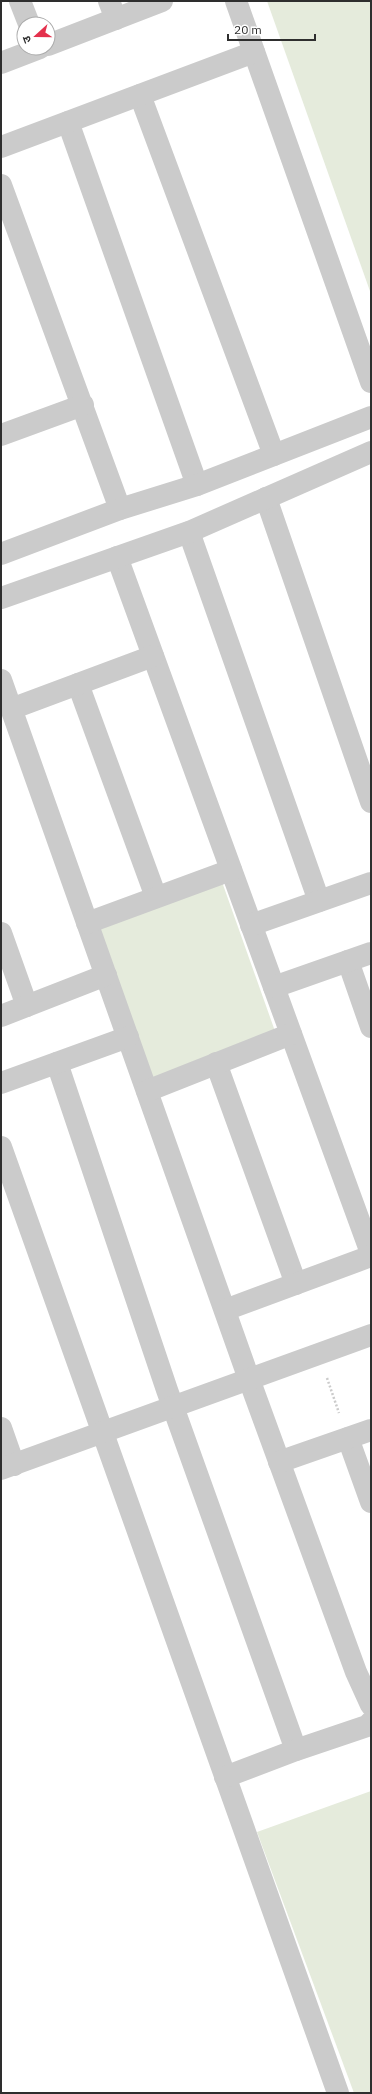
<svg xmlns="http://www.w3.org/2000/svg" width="372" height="2094" viewBox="0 0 372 2094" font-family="'IBM Plex Sans','Noto Sans Devanagari',sans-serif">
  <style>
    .green { fill: #e5ebdc }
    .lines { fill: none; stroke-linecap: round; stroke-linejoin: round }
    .path { stroke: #cbcbcb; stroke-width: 2.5; stroke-dasharray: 2 2; stroke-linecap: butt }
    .minor { stroke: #cbcbcb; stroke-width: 22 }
    .tertiary { stroke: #cbcbcb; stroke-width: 22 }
  </style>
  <rect width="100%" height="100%" fill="#fff"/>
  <g class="green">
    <polygon points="267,1 371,1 371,294"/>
    <polygon points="221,879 276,1034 150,1079 95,925"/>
    <polygon points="371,1791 371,2093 354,2093 257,1832"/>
  </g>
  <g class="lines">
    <polyline class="path" points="327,1378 339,1413"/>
    <g class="minor">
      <polyline points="20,1 29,24"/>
      <polyline points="109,1 116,19"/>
      <polyline points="236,1 371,382"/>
      <polyline points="48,45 162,1"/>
      <polyline points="1,63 40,48"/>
      <polyline points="140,95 274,455"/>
      <polyline points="68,122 197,485"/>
      <polyline points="1,147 254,52"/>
      <polyline points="1,185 120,509"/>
      <polyline points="1,435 83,405"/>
      <polyline points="266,498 371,802"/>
      <polyline points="189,532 319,901"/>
      <polyline points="117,557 371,1253"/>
      <polyline points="1,680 249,1379 356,1672 371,1705"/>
      <polyline points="78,684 156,897"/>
      <polyline points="11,709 153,656"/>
      <polyline points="87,923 231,870"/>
      <polyline points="251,925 371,883"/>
      <polyline points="1,933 27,1006"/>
      <polyline points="348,961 371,1027"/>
      <polyline points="274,987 371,953"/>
      <polyline points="1,1016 106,975"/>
      <polyline points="57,1063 167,1390 296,1750"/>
      <polyline points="216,1063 296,1284"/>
      <polyline points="1,1083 128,1037"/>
      <polyline points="147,1091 291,1034"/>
      <polyline points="1,1147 338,2093"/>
      <polyline points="225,1310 371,1256"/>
      <polyline points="1,1428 14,1465"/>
      <polyline points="348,1438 371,1502"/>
      <polyline points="279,1462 371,1430"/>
      <polyline points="1,1469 371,1335"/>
      <polyline points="225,1777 296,1750 367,1726 371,1722"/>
    </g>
    <g class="tertiary">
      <polyline points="1,554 120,509 197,485 371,417"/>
      <polyline points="1,598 189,532 371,452"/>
    </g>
  </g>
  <rect width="372" height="2094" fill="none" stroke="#2e2e2e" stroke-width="4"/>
  <g transform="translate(36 36) rotate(249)"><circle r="19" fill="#ffffff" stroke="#ababab"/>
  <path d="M0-3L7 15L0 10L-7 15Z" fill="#e4314d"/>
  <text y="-6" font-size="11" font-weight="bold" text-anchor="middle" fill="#2e2e2e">उ</text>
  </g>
  <path d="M228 34v6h87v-6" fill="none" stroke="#2e2e2e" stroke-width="2"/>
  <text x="234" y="34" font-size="12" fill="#2e2e2e" stroke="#ffffff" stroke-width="3" paint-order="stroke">20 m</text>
</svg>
